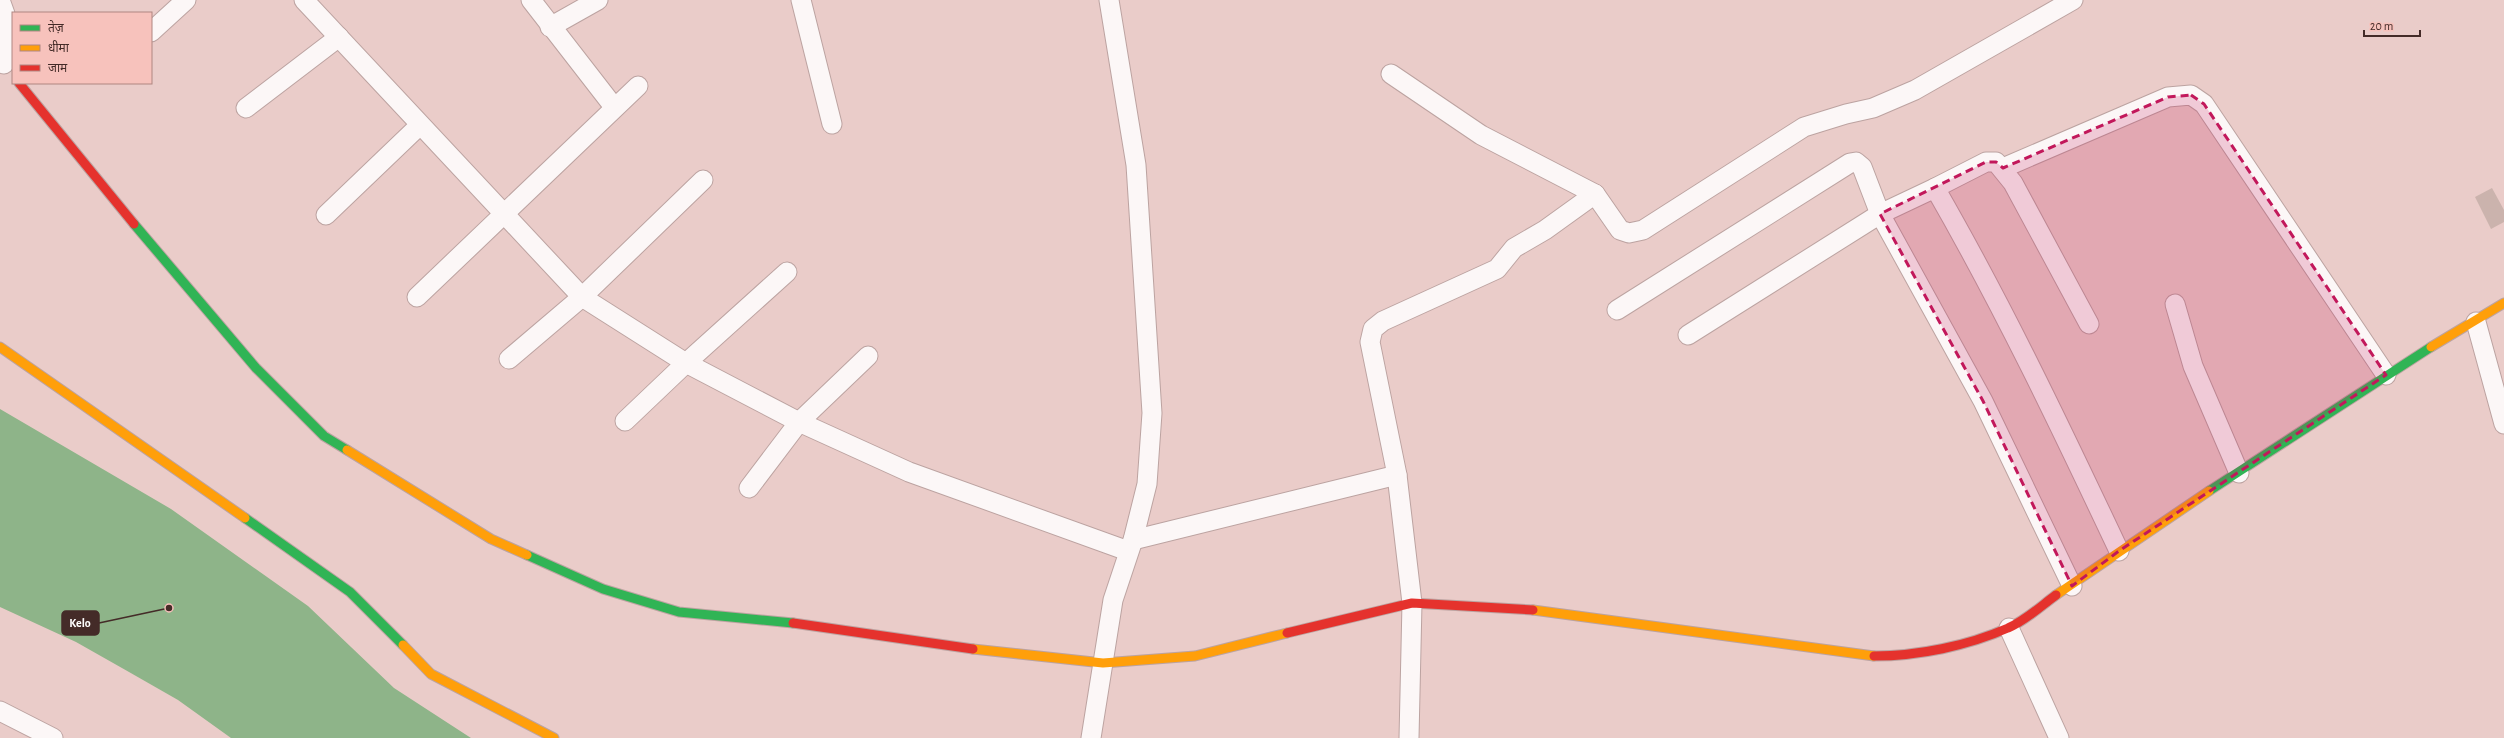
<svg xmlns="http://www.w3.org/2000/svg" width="2504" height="738" viewBox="0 0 2504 738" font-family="'Alegreya Sans','Noto Sans Devanagari',sans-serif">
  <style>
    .water { fill: #8eb489 }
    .building { fill: #cbb3ad }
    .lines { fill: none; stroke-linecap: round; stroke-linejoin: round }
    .street-casing { stroke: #bca3a1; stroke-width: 21 }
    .fast-casing { stroke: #bca3a1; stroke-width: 11 }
    .slow-casing { stroke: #bca3a1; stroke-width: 11 }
    .jam-casing { stroke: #bca3a1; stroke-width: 11 }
    .street { stroke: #fcf7f7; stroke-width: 19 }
    .fast { stroke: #30b455; stroke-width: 9 }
    .slow { stroke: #ff9f0a; stroke-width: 9 }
    .jam { stroke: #e5322d; stroke-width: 9 }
    .marked { fill: #c2185b; fill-opacity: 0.2; stroke: #c2185b; stroke-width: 3; stroke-dasharray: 8 5; stroke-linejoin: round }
    .leader { fill: none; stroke: #442b28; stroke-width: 1.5 }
    .callout-dot { fill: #442b28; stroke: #f7c2bc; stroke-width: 1.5 }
    .callout { fill: #442b28; stroke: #442b28; stroke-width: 1.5 }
    .callout-label { font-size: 12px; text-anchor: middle; font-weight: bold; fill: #fff }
  </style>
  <rect width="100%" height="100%" fill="#eaccc9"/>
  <polygon class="water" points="0,409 171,509 308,606 394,688 471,738 231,738 178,700 129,672 76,642 0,607"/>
  <polygon class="building" points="2492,188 2504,210 2504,222 2491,229 2475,197"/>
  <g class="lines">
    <g class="street-casing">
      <g id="street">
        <polyline points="0,0 5,14 4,64"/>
        <polyline points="304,0 582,297 686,363 799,422 909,472 1128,551"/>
        <polyline points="531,0 614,107"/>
        <polyline points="801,0 832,124"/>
        <polyline points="550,27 598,0"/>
        <polyline points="151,32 186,0"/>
        <polyline points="1391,74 1481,135 1595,194"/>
        <polyline points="246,108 339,37"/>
        <polyline points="2003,168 2168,97 2191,95 2204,104 2386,375"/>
        <polyline points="1935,188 1986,162 1996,162 2013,183 2089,324"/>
        <polyline points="326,215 420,125"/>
        <polyline points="417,297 638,86"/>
        <polyline points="2175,304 2193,366 2239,473"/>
        <path d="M1617,310L1850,163L1856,162L1862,167L1880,214L1935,188C2003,306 2061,428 2119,551"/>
        <polyline points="2476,322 2504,424"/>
        <polyline points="1688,335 1880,214 1983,401 2072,586"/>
        <polyline points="509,359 582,297 703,180"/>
        <polyline points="625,421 686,363 787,272"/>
        <polyline points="749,488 799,422 868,356"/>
        <polyline points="1133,540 1397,475"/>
        <polyline points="2009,628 2059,738"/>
        <polyline points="0,711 53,738"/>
        <polyline points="1091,738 1113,600 1133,540 1147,484 1152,413 1136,165 1109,0"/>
        <polyline points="1409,738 1412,603 1397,475 1370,342 1373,329 1383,321 1497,269 1514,248 1545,230 1595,194 1620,230 1629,233 1643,230 1804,127 1846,114 1873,108 1915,90 2073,0"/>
      </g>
    </g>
    <g class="fast-casing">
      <g id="fast">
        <polyline points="134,224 256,368 324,436 347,450"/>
        <polyline points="2209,491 2431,347"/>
        <polyline points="245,518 350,592 403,645"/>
        <polyline points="527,555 603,589 679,612 793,623"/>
      </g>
    </g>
    <g class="slow-casing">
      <g id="slow">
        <polyline points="0,347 245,518"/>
        <polyline points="2431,347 2504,303"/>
        <polyline points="347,450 491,539 527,555"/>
        <polyline points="2056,595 2209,491"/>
        <polyline points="1533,610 1874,656"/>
        <polyline points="403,645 431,674 554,738"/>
        <polyline points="973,649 1103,663 1195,656 1287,633"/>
      </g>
    </g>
    <g class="jam-casing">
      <g id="jam">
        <polyline points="19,83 134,224"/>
        <polyline points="793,623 973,649"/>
        <polyline points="1287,633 1412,603 1533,610"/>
        <path d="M1874,656C1918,656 1967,646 2008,628C2025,621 2041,606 2056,595"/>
      </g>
    </g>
    <use href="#street" class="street"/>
    <use href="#fast" class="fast"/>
    <use href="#slow" class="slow"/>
    <use href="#jam" class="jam"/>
  </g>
  <path class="marked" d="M2191,95L2204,104L2386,375L2119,551L2072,586L1983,401L1880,214L1986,162H1996L2003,168L2168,97Z"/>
  <path class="leader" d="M169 608L99 623"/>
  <circle class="callout-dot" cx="169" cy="608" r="4"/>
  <rect class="callout" x="62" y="611" width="37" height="24" rx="4"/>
  <g class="callout-label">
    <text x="80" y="627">Kelo</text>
  </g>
  <rect x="12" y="12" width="140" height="72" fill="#f7c2bc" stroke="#af8681"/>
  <rect x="20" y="25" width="20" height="6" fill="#30b455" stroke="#af8681"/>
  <text x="48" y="32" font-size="12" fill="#442b28">तेज़</text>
  <rect x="20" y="45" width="20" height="6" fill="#ff9f0a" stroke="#af8681"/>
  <text x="48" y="52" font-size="12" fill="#442b28">धीमा</text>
  <rect x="20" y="65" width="20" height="6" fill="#e5322d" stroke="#af8681"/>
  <text x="48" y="72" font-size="12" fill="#442b28">जाम</text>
  <path d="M2364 30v6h56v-6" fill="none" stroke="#442b28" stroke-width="2"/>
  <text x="2370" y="30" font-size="12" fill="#442b28" stroke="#f7c2bc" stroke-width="3" paint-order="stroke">20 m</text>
</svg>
